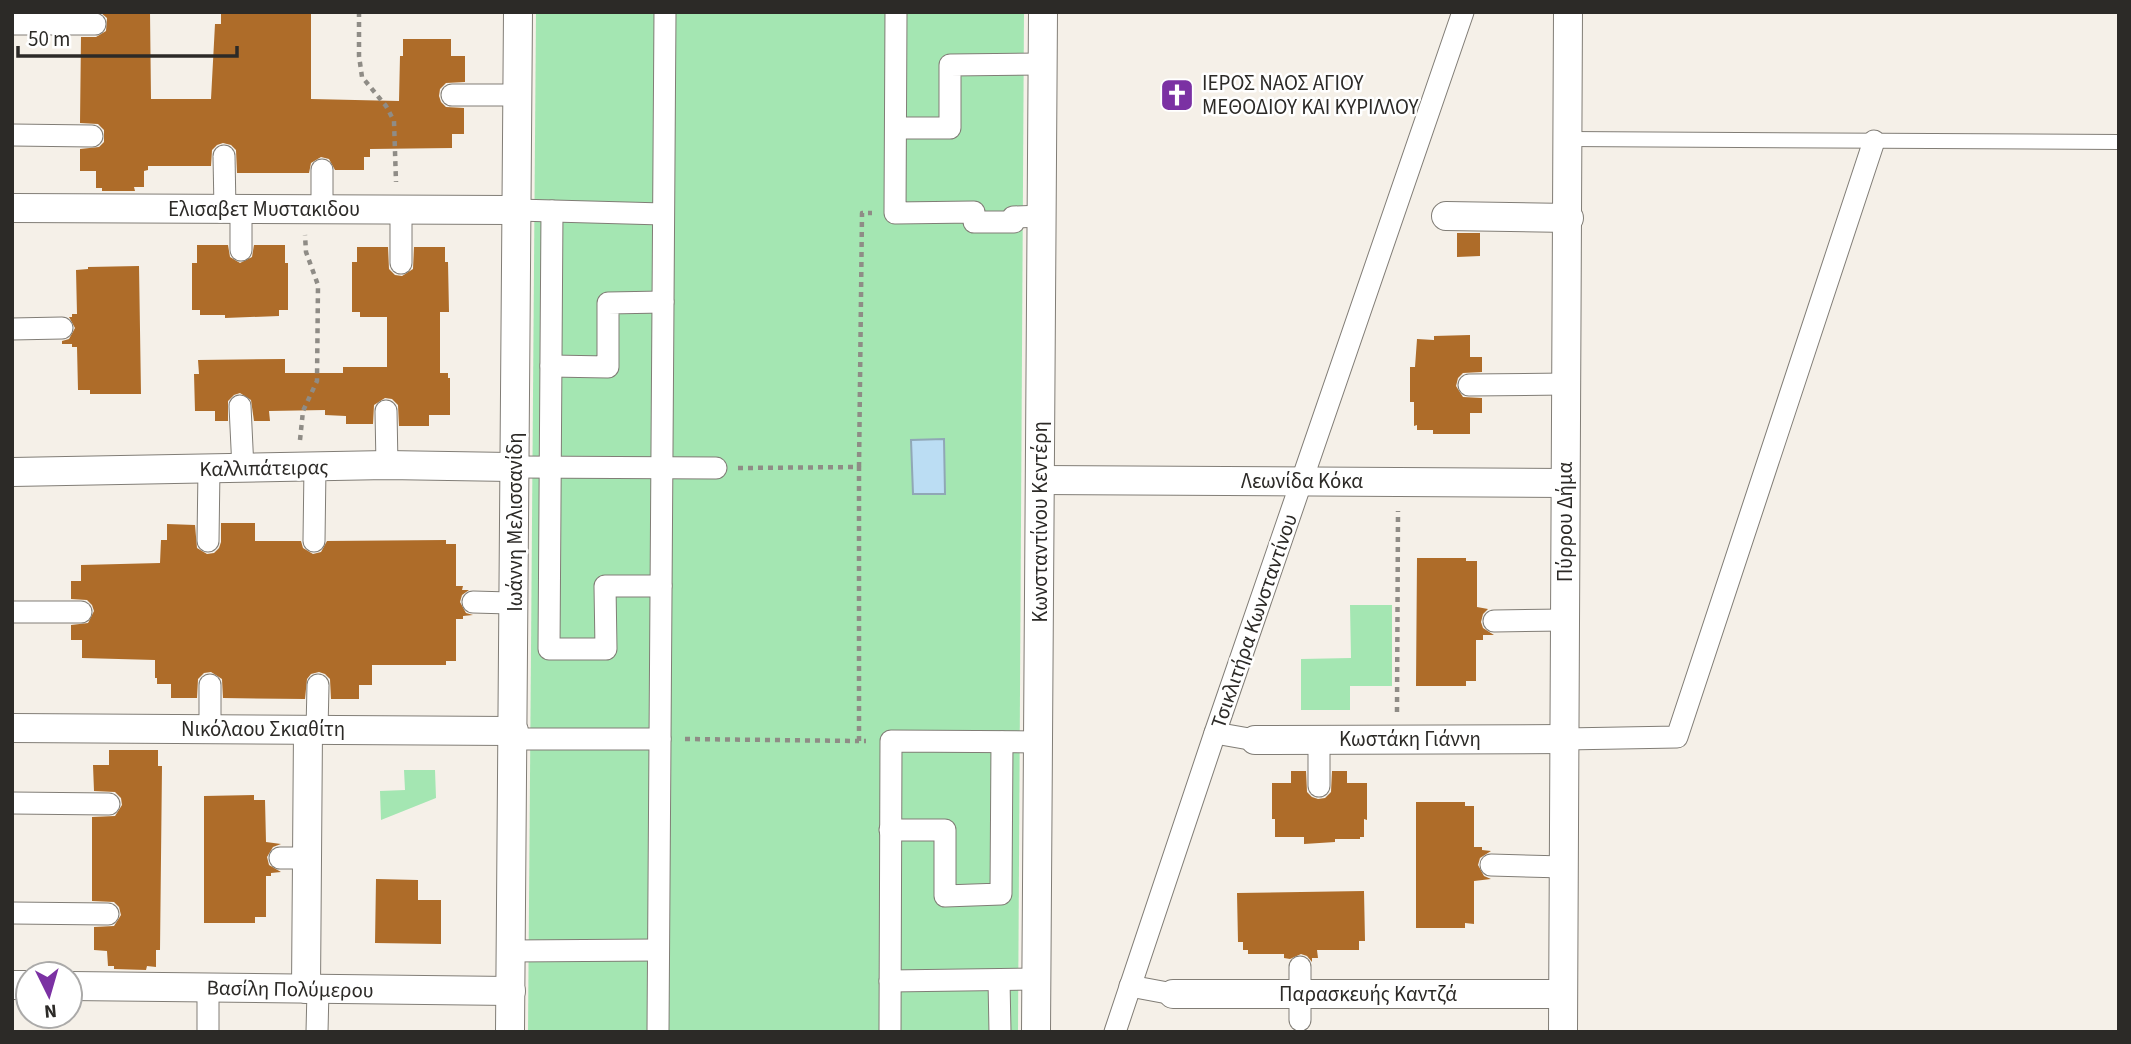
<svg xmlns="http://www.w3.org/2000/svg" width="2131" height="1044" viewBox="0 0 2131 1044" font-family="'Source Sans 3',sans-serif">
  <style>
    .green { fill: #a4e6b2 }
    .water { fill: #bbddf3; stroke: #90a7b6; stroke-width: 2 }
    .building { fill: #ae6c29 }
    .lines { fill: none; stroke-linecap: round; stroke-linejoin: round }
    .service-casing { stroke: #817d76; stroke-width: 16 }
    .pedestrian-casing { stroke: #817d76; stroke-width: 23 }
    .minor-casing { stroke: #817d76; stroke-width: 30 }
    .path { stroke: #8f8c86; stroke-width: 4.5; stroke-dasharray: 5 5; stroke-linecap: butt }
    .service { stroke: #fff; stroke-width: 14 }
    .pedestrian { stroke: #fff; stroke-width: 21 }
    .minor { stroke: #fff; stroke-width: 28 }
    .labels { text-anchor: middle; stroke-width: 5; stroke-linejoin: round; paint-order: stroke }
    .poi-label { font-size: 21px; fill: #2c2a27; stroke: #fff; text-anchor: start }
    .street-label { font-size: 21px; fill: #2c2a27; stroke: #fff }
  </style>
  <rect width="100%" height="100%" fill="#f5f0e8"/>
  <g class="green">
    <polygon points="536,12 1024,12 1018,1032 528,1032"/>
    <polygon points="1350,605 1392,605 1392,686 1350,686 1350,710 1301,710 1301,659 1351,658"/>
    <polygon points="404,770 435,770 436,798 381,820 380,791 405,790"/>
  </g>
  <polygon class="water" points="944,439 945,494 913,494 911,440"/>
  <g class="building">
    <polygon points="100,12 150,12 151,99 211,99 215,24 221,24 221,12 311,12 311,99 399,101 400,56 403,56 403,39 451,39 451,56 465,56 465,82 446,83 440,89 439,96 441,102 446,107 464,108 464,134 452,134 452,148 370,149 370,157 364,157 364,170 335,170 329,159 321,157 311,163 309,173 237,173 236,150 231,145 223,143 217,145 212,150 211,166 148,166 148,170 144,171 144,187 134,187 135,191 102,191 102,188 96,188 96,171 80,171 80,149 99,147 104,142 104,130 98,124 80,123 81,37 96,37 106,31 107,18"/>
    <polygon points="1457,233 1480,233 1480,256 1457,257"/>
    <polygon points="197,245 228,245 230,257 240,263 252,257 254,245 285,245 285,263 288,263 288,310 279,310 279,316 225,318 225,315 200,315 200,310 192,310 192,263 197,263"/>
    <polygon points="357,247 388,247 389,269 395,275 402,276 413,269 414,247 445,247 445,262 448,262 449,312 440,312 440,373 448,373 448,378 450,378 450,415 429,415 429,426 399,426 398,405 392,399 385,398 374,405 373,424 346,424 346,416 325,415 325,410 269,411 270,421 254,421 251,400 240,393 234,395 228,401 228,421 215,421 215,411 195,411 194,374 199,374 198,360 285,359 285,373 343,373 343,367 387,367 387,317 360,317 360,312 352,312 352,262 357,262"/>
    <polygon points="139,266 141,394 90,394 90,390 78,390 77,347 72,347 72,344 62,344 62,341 69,339 75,328 69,317 72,317 72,314 77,314 76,270 88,269 88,267"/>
    <polygon points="1470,335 1470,357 1482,357 1482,372 1463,373 1458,378 1456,386 1463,397 1482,398 1482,413 1470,413 1470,434 1433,434 1433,430 1417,430 1417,425 1414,426 1414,402 1410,402 1410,367 1415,367 1417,339 1434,340 1434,336"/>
    <polygon points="221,523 255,523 255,541 301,541 303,548 313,554 321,552 327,541 446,540 446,544 456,544 456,586 463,586 462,590 469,590 462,595 460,602 466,613 473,615 463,616 463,619 456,619 456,661 446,661 446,665 372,665 372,685 359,685 359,699 331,699 330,679 325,674 319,672 311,674 307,679 305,699 223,698 222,679 211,672 204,673 198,679 197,698 171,698 171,684 157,684 157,678 155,678 155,660 82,658 82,640 71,640 71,625 88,623 94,611 92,605 87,600 71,599 71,581 81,581 81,565 160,563 161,540 167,540 167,524 195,525 197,548 207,554 214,553 219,548 221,542"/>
    <polygon points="1417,558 1466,558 1466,561 1477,561 1477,607 1488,609 1483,614 1481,622 1483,628 1494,635 1483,635 1483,640 1476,640 1476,681 1466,681 1466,686 1416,686"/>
    <polygon points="109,750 158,750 158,766 162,766 160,950 156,950 156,967 147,966 146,970 114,969 114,966 108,966 107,951 94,950 94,927 114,926 121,915 119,907 114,902 92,901 92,817 115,816 122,805 121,798 115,792 94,791 93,765 109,765"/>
    <polygon points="1291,771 1306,771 1307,792 1312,797 1318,799 1325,798 1331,792 1332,771 1347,771 1347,783 1367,783 1367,820 1364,819 1364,837 1360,837 1360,839 1335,839 1335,842 1304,844 1304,837 1275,837 1275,819 1272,819 1272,783 1291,783"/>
    <polygon points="254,795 254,800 265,800 266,842 281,844 273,847 267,857 269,865 281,872 271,873 271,876 266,876 266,917 255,917 255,923 204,923 204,796"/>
    <polygon points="1416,802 1465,802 1465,806 1474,806 1474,847 1482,847 1482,850 1491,851 1480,858 1478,865 1484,876 1491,879 1474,881 1474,924 1465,923 1465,928 1416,928"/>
    <polygon points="376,879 418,880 418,900 441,900 441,944 375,943"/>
    <polygon points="1364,891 1365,941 1359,941 1359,950 1317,950 1318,958 1312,958 1312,962 1307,956 1301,954 1290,959 1284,958 1284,954 1248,954 1248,950 1243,950 1243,942 1238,942 1237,893"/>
  </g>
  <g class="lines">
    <g class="service-casing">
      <polyline id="service" points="1568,139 2119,142"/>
    </g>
    <g class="pedestrian-casing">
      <g id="pedestrian">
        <polyline points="896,12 895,213 974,212 974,222 1014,222 1013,217 1042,216"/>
        <polyline points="12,24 95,24"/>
        <polyline points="452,95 517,95"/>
        <polyline points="896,128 950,128 950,65 1043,64"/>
        <polyline points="12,135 92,136"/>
        <polyline points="224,156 225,209"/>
        <polyline points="322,170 322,209"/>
        <polyline points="241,209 241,250"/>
        <polyline points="401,210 401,263"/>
        <polyline points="517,210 663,214"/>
        <polyline points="552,211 549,649 606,649 605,586 661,586"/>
        <polyline points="12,329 62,328"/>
        <polyline points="551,366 608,367 608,303 663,302"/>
        <polyline points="1469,385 1566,384"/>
        <polyline points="240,406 243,469"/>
        <polyline points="386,411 387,465"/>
        <polyline points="516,467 716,468"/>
        <polyline points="208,541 209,469"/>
        <polyline points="314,541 315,467"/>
        <polyline points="473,602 515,603"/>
        <polyline points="12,612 81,612"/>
        <polyline points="1494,621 1564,620"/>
        <polyline points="210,685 210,729"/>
        <polyline points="317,730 318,685"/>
        <polyline points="1215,733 1255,740"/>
        <polyline points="514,739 660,739"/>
        <polyline points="1565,739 1677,737 1874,141"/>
        <polyline points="1319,786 1319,740"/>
        <polyline points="12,803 109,804"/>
        <polyline points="890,830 945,830 945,896 1001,894 1002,742"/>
        <polyline points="280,858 307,858"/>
        <polyline points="1491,865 1564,867"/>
        <polyline points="12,913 108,914"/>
        <polyline points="511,951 658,950"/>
        <polyline points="999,980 1000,1032"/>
        <polyline points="890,981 1037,979"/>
        <polyline points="1130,986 1173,994"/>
        <polyline points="1300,1020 1300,967"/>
        <polyline points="208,1032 208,988"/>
        <polyline points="317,1032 318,990"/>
        <polyline points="658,1032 665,12"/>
        <polyline points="890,1032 891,741 1038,742"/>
        <polyline points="1115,1032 1215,733 1463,12"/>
      </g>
    </g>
    <g class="minor-casing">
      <g id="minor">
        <polyline points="12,208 517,210"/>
        <polyline points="1446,216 1569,218"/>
        <polyline points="12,472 387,465 516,467"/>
        <polyline points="1040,480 1564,483"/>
        <polyline points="12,728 514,731"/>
        <polyline points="1255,740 1565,739"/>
        <polyline points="12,985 28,985"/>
        <polyline points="70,986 511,991"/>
        <polyline points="306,989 308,730"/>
        <polyline points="1173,994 1563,994"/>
        <polyline points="510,1032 518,12"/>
        <polyline points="1036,1032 1043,12"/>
        <polyline points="1563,1032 1568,12"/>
      </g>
    </g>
    <g class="path">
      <polyline points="359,12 359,56 362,77 386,106 394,121 396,182"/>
      <polyline points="300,440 303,411 317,381 318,285 306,252 305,235"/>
      <polyline points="859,467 862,213 872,213"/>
      <polyline points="738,468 859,467 859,741 866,741"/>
      <polyline points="1397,712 1398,511"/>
      <polyline points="685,739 859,741"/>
    </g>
    <use href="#service" class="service"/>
    <use href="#pedestrian" class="pedestrian"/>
    <use href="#minor" class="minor"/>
  </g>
  <defs>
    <g id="church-square" transform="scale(1.75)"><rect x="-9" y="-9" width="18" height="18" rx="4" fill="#7b31a3" stroke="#fff"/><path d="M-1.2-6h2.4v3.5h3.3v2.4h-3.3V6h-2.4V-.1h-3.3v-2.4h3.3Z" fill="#fff"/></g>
  </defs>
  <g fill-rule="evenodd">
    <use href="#church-square" x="1177" y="95"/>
  </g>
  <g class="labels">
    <g class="poi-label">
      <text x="1202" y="90">ΙΕΡΟΣ ΝΑΟΣ ΑΓΙΟΥ<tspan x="1202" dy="24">ΜΕΘΟΔΙΟΥ ΚΑΙ ΚΥΡΙΛΛΟΥ</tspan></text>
    </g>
    <g class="street-label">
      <text x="264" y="216">Ελισαβετ Μυστακιδου</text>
      <text transform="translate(264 468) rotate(-1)" y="7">Καλλιπάτειρας</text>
      <text x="1302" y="488">Λεωνίδα Κόκα</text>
      <text transform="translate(515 522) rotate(-90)" y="7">Ιωάννη Μελισσανίδη</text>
      <text transform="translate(1040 522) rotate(-90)" y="7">Κωνσταντίνου Κεντέρη</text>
      <text transform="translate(1565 522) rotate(-90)" y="7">Πύρρου Δήμα</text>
      <text transform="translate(1254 621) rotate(-71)" y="7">Τσικλιτήρα Κωνσταντίνου</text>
      <text x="263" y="736">Νικόλαου Σκιαθίτη</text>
      <text x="1410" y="746">Κωστάκη Γιάννη</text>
      <text transform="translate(290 989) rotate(1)" y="7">Βασίλη Πολύμερου</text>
      <text x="1368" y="1001">Παρασκευής Καντζά</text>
    </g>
  </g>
  <rect width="2131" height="1044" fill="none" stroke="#2c2a27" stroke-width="28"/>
  <g transform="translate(49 995) rotate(175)"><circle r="33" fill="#ffffff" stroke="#abaaa9" stroke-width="2"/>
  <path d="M0-5L12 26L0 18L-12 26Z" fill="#7b31a3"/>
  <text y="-10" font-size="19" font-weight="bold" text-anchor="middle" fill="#2c2a27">N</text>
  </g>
  <path d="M18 46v10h219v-10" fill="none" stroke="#2c2a27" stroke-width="3.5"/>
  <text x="28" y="46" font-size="21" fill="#2c2a27" stroke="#ffffff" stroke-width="5" paint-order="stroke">50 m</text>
</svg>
